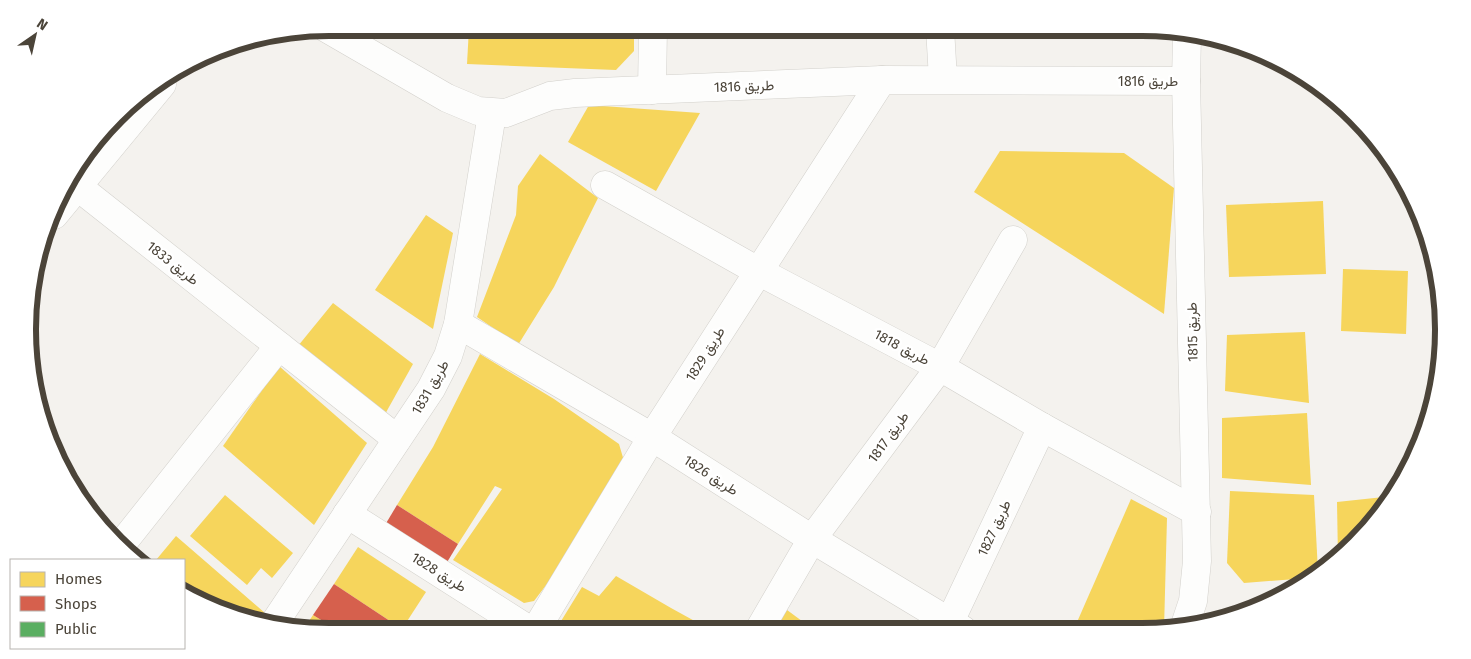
<svg xmlns="http://www.w3.org/2000/svg" width="1471" height="659" viewBox="0 0 1471 659" font-family="'Fira Sans',Vazirmatn,sans-serif">
  <style>
    .homes { fill: #f6d55c }
    .shops { fill: #d6604d }
    .public { fill: #5aae61 }
    .lines { fill: none; stroke-linecap: round; stroke-linejoin: round }
    .minor-casing { stroke: #d2d0cb; stroke-width: 29 }
    .minor { stroke: #fdfdfc; stroke-width: 28 }
    .labels { text-anchor: middle; stroke-width: 5; stroke-linejoin: round; paint-order: stroke }
    .street-label { font-size: 14px; fill: #4b4439; stroke: #fff }
    .rim { fill: none; stroke: #4b4439; stroke-width: 6 }
  </style>
  <rect width="100%" height="100%" fill="#f4f2ee"/>
  <g class="homes">
    <polygon points="469,28 634,28 634,51 616,70 467,64"/>
    <polygon points="589,105 700,113 656,191 568,142"/>
    <polygon points="1000,151 1124,153 1174,188 1164,314 974,192"/>
    <polygon points="540,154 598,198 554,287 518,345 477,317 516,215 518,186"/>
    <polygon points="1323,201 1326,274 1229,277 1226,205"/>
    <polygon points="426,215 453,233 433,329 375,290"/>
    <polygon points="1343,269 1408,271 1406,334 1341,331"/>
    <polygon points="333,303 413,364 384,416 298,346"/>
    <polygon points="1305,332 1309,403 1225,391 1227,335"/>
    <polygon points="480,354 554,399 619,444 624,461 553,576 534,601 524,603 453,560 502,489 495,486 458,544 397,505 433,447"/>
    <polygon points="279,366 367,443 314,525 223,446"/>
    <polygon points="1307,413 1311,485 1222,478 1222,418"/>
    <polygon points="1230,491 1314,495 1318,572 1309,578 1244,583 1227,563"/>
    <polygon points="225,495 293,553 272,578 261,568 247,585 190,536"/>
    <polygon points="1393,496 1340,557 1338,559 1337,502"/>
    <polygon points="1131,499 1167,518 1164,629 1074,629"/>
    <polygon points="176,536 265,613 260,620 232,615 184,587 184,560 156,560"/>
    <polygon points="358,547 426,592 402,629 334,584"/>
    <polygon points="616,576 671,608 711,630 561,631 558,626 582,587 599,596"/>
    <polygon points="779,604 814,630 764,630"/>
    <polygon points="313,615 339,631 305,627"/>
  </g>
  <g class="shops">
    <polygon points="397,505 458,544 446,564 385,525"/>
    <polygon points="334,584 402,629 400,631 339,631 313,615"/>
  </g>
  <polygon class="public" points="432,28 469,28 469,31 432,29"/>
  <g class="lines">
    <g class="minor-casing">
      <g id="minor">
        <polyline points="326,28 447,98 478,111 506,113 550,96 575,93 882,80 1186,81"/>
        <polyline points="940,28 943,79"/>
        <polyline points="652,90 653,28"/>
        <polyline points="68,179 397,439"/>
        <polyline points="605,185 758,271 940,367 1042,427 1197,512"/>
        <polyline points="54,215 162,84"/>
        <polyline points="458,324 652,437 812,539 963,630"/>
        <polyline points="347,514 531,631"/>
        <polyline points="121,545 279,346"/>
        <polyline points="275,622 431,389 448,356 458,324 492,114"/>
        <polyline points="1184,628 1193,601 1197,561 1186,81 1187,35"/>
        <polyline points="759,630 812,539 940,367 1013,240"/>
        <polyline points="946,630 1042,427"/>
        <polyline points="535,631 652,437 882,80"/>
      </g>
    </g>
    <use href="#minor" class="minor"/>
  </g>
  <g class="labels">
    <g class="street-label">
      <text x="1148" y="86">طريق 1816</text>
      <text transform="translate(744 86) rotate(-2)" y="5">طريق 1816</text>
      <text transform="translate(173 263) rotate(38)" y="5">طريق 1833</text>
      <text transform="translate(1192 332) rotate(-91)" y="5">طريق 1815</text>
      <text transform="translate(902 347) rotate(28)" y="5">طريق 1818</text>
      <text transform="translate(705 354) rotate(-58)" y="5">طريق 1829</text>
      <text transform="translate(430 387) rotate(-60)" y="5">طريق 1831</text>
      <text transform="translate(888 437) rotate(-54)" y="5">طريق 1817</text>
      <text transform="translate(711 475) rotate(33)" y="5">طريق 1826</text>
      <text transform="translate(994 528) rotate(-65)" y="5">طريق 1827</text>
      <text transform="translate(439 572) rotate(32)" y="5">طريق 1828</text>
    </g>
  </g>
  <path d="M0 0H1471V659H0ZM329 36H1142A293 293 0 0 1 1435 329V330A293 293 0 0 1 1142 623H329A293 293 0 0 1 36 330V329A293 293 0 0 1 329 36Z" fill="#fff" fill-rule="evenodd"/>
  <path class="rim" d="M329 36H1142A293 293 0 0 1 1435 329V330A293 293 0 0 1 1142 623H329A293 293 0 0 1 36 330V329A293 293 0 0 1 329 36Z"/>
  <rect x="10" y="559" width="175" height="90" fill="#ffffff" stroke="#b7b4b0"/>
  <rect x="20" y="572" width="25" height="15" fill="#f6d55c" stroke="#b7b4b0"/>
  <text x="55" y="584" font-size="15" fill="#4b4439">Homes</text>
  <rect x="20" y="596" width="25" height="15" fill="#d6604d" stroke="#b7b4b0"/>
  <text x="55" y="609" font-size="15" fill="#4b4439">Shops</text>
  <rect x="20" y="622" width="25" height="15" fill="#5aae61" stroke="#b7b4b0"/>
  <text x="55" y="634" font-size="15" fill="#4b4439">Public</text>
  <g transform="translate(35 35) rotate(34)" stroke="#ffffff" stroke-width="4" paint-order="stroke">
  <path d="M0-4L9 19L0 12L-9 19Z" fill="#4b4439"/>
  <text y="-8" font-size="14" font-weight="bold" text-anchor="middle" fill="#4b4439">N</text>
  </g>
</svg>
